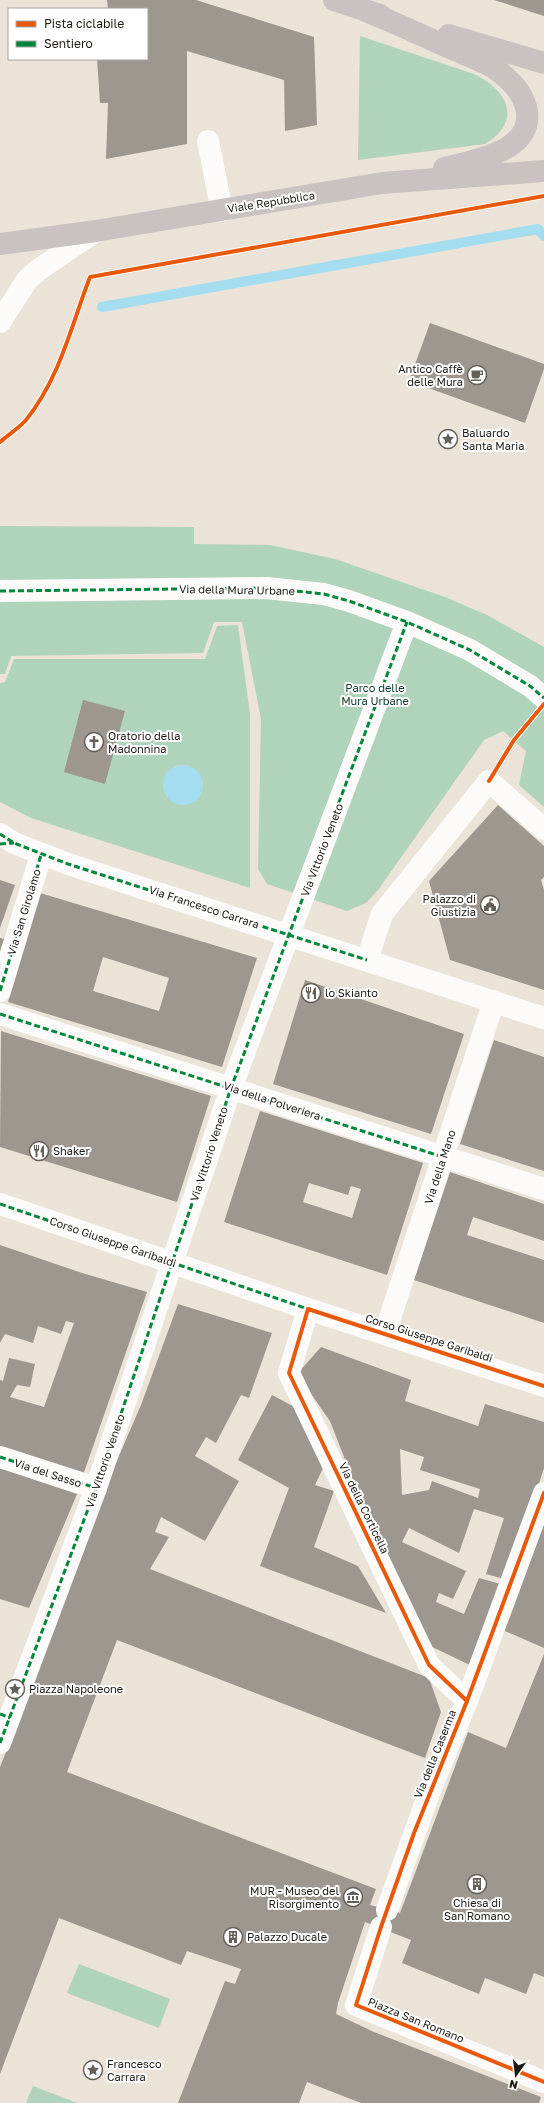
<svg xmlns="http://www.w3.org/2000/svg" width="544" height="2103" viewBox="0 0 544 2103" font-family="'Golos Text',sans-serif">
  <style>
    .green { fill: #b0d3bc; fill-rule: evenodd }
    .water { fill: #a4ddf0 }
    .lines { fill: none; stroke-linecap: round; stroke-linejoin: round }
    .stream { stroke: #a4ddf0; stroke-width: 10 }
    .building { fill: #9d978f; fill-rule: evenodd }
    .minor { stroke: #fcfbf9; stroke-width: 22 }
    .major { stroke: #cac2c1; stroke-width: 22 }
    .quiet { stroke: #00873e; stroke-width: 3; stroke-dasharray: 6 3; stroke-linecap: butt }
    .cycleway-casing { stroke: #fff; stroke-width: 6 }
    .cycleway { stroke: #e8590c; stroke-width: 4 }
    .labels { text-anchor: middle; stroke-width: 4; stroke-linejoin: round; paint-order: stroke }
    .street-label { font-size: 11px; fill: #1e1912; stroke: #fff }
    .poi-label { font-size: 11px; fill: #1e1912; stroke: #fff; text-anchor: start }
    .park-label { font-size: 11px; fill: #0a3a28; stroke: #fff }
  </style>
  <rect width="100%" height="100%" fill="#ebe2d8"/>
  <g class="green">
    <path d="M360,36L474,74C508,90 523,121 485,144L358,160Z"/>
    <polygon points="0,526 194,527 194,544 270,545 335,559 445,597 487,615 544,647 544,807 519,785 526,751 503,731 484,740 378,890 366,903 347,911 267,884 258,869 261,719 242,622 214,622 203,653 11,656 5,674 0,674"/>
    <path d="M238,625L250,714V888L31,818L0,802V683L5,682L14,659H205L217,626ZM181,765H187L203,783L200,795L195,801L166,774L175,766Z"/>
    <polygon points="79,1964 170,1999 159,2028 67,1993"/>
    <polygon points="33,2086 77,2103 26,2103"/>
  </g>
  <circle class="water" cx="183" cy="785" r="20"/>
  <g class="lines">
    <polyline class="stream" points="102,307 538,229 544,236"/>
  </g>
  <g class="building">
    <polygon points="107,0 196,0 314,37 317,125 285,131 284,80 187,51 187,144 106,159 108,103 100,103 97,59 147,59 147,9 108,9"/>
    <polygon points="494,0 544,0 544,16"/>
    <polygon points="430,323 544,364 544,369 525,423 409,381"/>
    <polygon points="83,700 125,711 105,784 64,772"/>
    <polygon points="498,805 544,846 544,877 541,880 544,890 544,990 450,960 429,881"/>
    <polygon points="0,880 15,885 0,928"/>
    <path d="M40,893L257,958L222,1067L8,1002ZM103,957L169,978L159,1011L93,991Z"/>
    <polygon points="0,938 4,939 0,951"/>
    <polygon points="305,980 464,1034 431,1134 273,1084"/>
    <polygon points="1,1031 211,1096 177,1202 0,1147"/>
    <polygon points="494,1040 544,1057 544,1171 460,1144"/>
    <path d="M260,1111L423,1163L387,1275L224,1222ZM309,1183L348,1195L351,1186L361,1189L352,1218L303,1202Z"/>
    <polygon points="450,1172 544,1204 544,1241 473,1217 467,1235 544,1260 544,1323 414,1280"/>
    <polygon points="0,1245 82,1273 147,1292 82,1478 0,1452 0,1380 3,1381 9,1358 35,1364 30,1387 17,1385 10,1397 44,1407 74,1323 66,1321 61,1334 38,1326 33,1343 5,1334 0,1343"/>
    <polygon points="178,1304 272,1333 249,1398 241,1395 216,1443 206,1437 195,1456 239,1481 205,1541 161,1517 155,1532 169,1537 150,1569 429,1678 441,1712 425,1758 117,1640 67,1772 376,1889 370,1905 400,1913 468,1732 506,1748 544,1654 544,1977 534,1973 526,1994 485,1978 479,1994 402,1963 411,1940 365,1922 338,2003 336,2014 374,2032 541,2097 539,2103 361,2103 307,2082 299,2103 178,2103 225,1981 235,1984 241,1969 187,1951 181,1965 59,1918 0,2074 0,1767 56,1625 96,1509 141,1405"/>
    <path d="M321,1347L411,1380L405,1401L478,1426L485,1404L544,1422V1468L508,1580L486,1574L504,1518L474,1509L459,1553L409,1528L402,1542L466,1571L453,1599L439,1593L436,1602L464,1614L479,1578L504,1585L472,1666L426,1644L364,1508L330,1421L297,1374ZM400,1449L424,1457L420,1470L480,1489L478,1498L432,1481L429,1490L402,1495Z"/>
    <polygon points="272,1395 300,1410 324,1466 315,1485 334,1491 314,1547 358,1566 386,1613 260,1566 289,1488 238,1460"/>
    <polygon points="0,1466 35,1480 77,1494 29,1608 0,1599"/>
    <polygon points="544,1509 544,1648 498,1628"/>
  </g>
  <g class="lines">
    <g class="minor">
      <polyline points="208,141 222,211"/>
      <polyline points="0,322 27,280 38,270 96,231"/>
      <polyline points="0,591 266,588 324,594 349,601 407,622 470,650 530,686 544,698"/>
      <polyline points="0,834 14,843 68,864 544,1018"/>
      <polyline points="367,960 382,914 489,781 544,829"/>
      <polyline points="0,991 41,855"/>
      <polyline points="0,1014 544,1189"/>
      <polyline points="0,1204 308,1309 544,1386"/>
      <polyline points="308,1309 289,1373 429,1665 467,1701"/>
      <polyline points="385,1333 494,1001"/>
      <polyline points="0,1457 96,1488"/>
      <polyline points="0,1743 96,1488 231,1088 407,622"/>
      <polyline points="387,1910 429,1793 467,1701 544,1493"/>
      <polyline points="381,1927 356,2005 544,2082"/>
    </g>
    <g class="major">
      <polyline points="334,0 380,15"/>
      <path d="M366,11C395,23 424,36 452,49C466,55 481,60 494,68C507,77 522,91 526,107C537,151 474,161 444,168"/>
      <polyline points="449,35 544,63"/>
      <polyline points="0,244 96,231 382,183 544,171"/>
    </g>
    <g class="quiet">
      <polyline points="0,591 266,588 324,594 349,601 407,622 470,650 530,686 544,698"/>
      <polyline points="0,834 14,843 68,864 367,960"/>
      <polyline points="0,844 14,843"/>
      <polyline points="0,991 41,855"/>
      <polyline points="0,1014 443,1157"/>
      <polyline points="0,1204 308,1309"/>
      <polyline points="0,1457 96,1488"/>
      <polyline points="0,1714 10,1718"/>
      <polyline points="0,1743 96,1488 231,1088 407,622"/>
    </g>
    <g class="cycleway-casing">
      <g id="cycleway">
        <path d="M0,442C8,435 19,428 26,420C60,378 71,326 90,277L544,196"/>
        <polyline points="489,781 514,740 544,704"/>
        <polyline points="544,1493 467,1701 414,1833 381,1927 356,2005 544,2082"/>
        <polyline points="467,1701 429,1665 289,1373 308,1309 544,1386"/>
      </g>
    </g>
    <use href="#cycleway" class="cycleway"/>
  </g>
  <defs>
    <g id="cafe-ring" transform="scale(1)"><circle r="9.5" fill="#fff" stroke="#665f57" stroke-width="1.5"/><path d="M-5.5-4.5H6V0H3Q3 3.5 0 3.5H-2.5Q-5.5 3.5-5.5 0ZM3-3.2v2h1.7v-2ZM-6 4.5H4V6H-6Z" fill="#665f57"/></g>
    <g id="sight-ring" transform="scale(1)"><circle r="9.5" fill="#fff" stroke="#665f57" stroke-width="1.5"/><path d="M0-6L1.8-2.2L6-1.7L2.9 1.2L3.7 5.4L0 3.3L-3.7 5.4L-2.9 1.2L-6-1.7L-1.8-2.2Z" fill="#665f57"/></g>
    <g id="church-ring" transform="scale(1)"><circle r="9.5" fill="#fff" stroke="#665f57" stroke-width="1.5"/><path d="M-1.2-6h2.4v3.5h3.3v2.4h-3.3V6h-2.4V-.1h-3.3v-2.4h3.3Z" fill="#665f57"/></g>
    <g id="civic-ring" transform="scale(1)"><circle r="9.5" fill="#fff" stroke="#665f57" stroke-width="1.5"/><path d="M-.6-6.5H3V-4.5H.6V-3L4-1V1h2V6H-6V1h2V-1L-.6-3ZM-1.2 2.5V6h2.4V2.5Z" fill="#665f57"/></g>
    <g id="restaurant-ring" transform="scale(1)"><circle r="9.5" fill="#fff" stroke="#665f57" stroke-width="1.5"/><path d="M-5-6h1v4h1v-4h1v4h1v-4h1v5L-1.5 .5V6h-2V.5L-5-1ZM5-6V6H3V1.5H1.5Q1.5-4 5-6Z" fill="#665f57"/></g>
    <g id="building-ring" transform="scale(1)"><circle r="9.5" fill="#fff" stroke="#665f57" stroke-width="1.5"/><path d="M-4-6H4V6H1V3H-1V6H-4ZM-2.5-4.3h1.7v1.8h-1.7ZM.8-4.3h1.7v1.8H.8ZM-2.5-1h1.7V.8h-1.7ZM.8-1h1.7V.8H.8Z" fill="#665f57"/></g>
    <g id="museum-ring" transform="scale(1)"><circle r="9.5" fill="#fff" stroke="#665f57" stroke-width="1.5"/><path d="M0-6L6-3V-2H-6V-3ZM-5-1h2V3h-2ZM-1-1h2V3h-2ZM3-1h2V3H3ZM-6 4H6V6H-6Z" fill="#665f57"/></g>
  </defs>
  <g fill-rule="evenodd">
    <use href="#cafe-ring" x="477" y="375"/>
    <use href="#sight-ring" x="448" y="439"/>
    <use href="#church-ring" x="94" y="742"/>
    <use href="#civic-ring" x="490" y="905"/>
    <use href="#restaurant-ring" x="311" y="993"/>
    <use href="#restaurant-ring" x="39" y="1151"/>
    <use href="#sight-ring" x="15" y="1689"/>
    <use href="#building-ring" x="477" y="1884"/>
    <use href="#museum-ring" x="353" y="1897"/>
    <use href="#building-ring" x="233" y="1937"/>
    <use href="#sight-ring" x="93" y="2070"/>
  </g>
  <g class="labels">
    <g class="street-label">
      <text transform="translate(271 202) rotate(-9)" y="4">Viale Repubblica</text>
      <text transform="translate(237 590) rotate(1)" y="4">Via della Mura Urbane</text>
      <text transform="translate(322 850) rotate(-69)" y="4">Via Vittorio Veneto</text>
      <text transform="translate(204 907) rotate(18)" y="4">Via Francesco Carrara</text>
      <text transform="translate(24 912) rotate(-73)" y="4">Via San Girolamo</text>
      <text transform="translate(272 1101) rotate(18)" y="4">Via della Polveriera</text>
      <text transform="translate(209 1154) rotate(-72)" y="4">Via Vittorio Veneto</text>
      <text transform="translate(440 1167) rotate(-72)" y="4">Via della Mano</text>
      <text transform="translate(113 1242) rotate(19)" y="4">Corso Giuseppe Garibaldi</text>
      <text transform="translate(429 1338) rotate(18)" y="4">Corso Giuseppe Garibaldi</text>
      <text transform="translate(105 1461) rotate(-71)" y="4">Via Vittorio Veneto</text>
      <text transform="translate(48 1473) rotate(18)" y="4">Via del Sasso</text>
      <text transform="translate(364 1508) rotate(64)" y="4">Via della Corticella</text>
      <text transform="translate(435 1754) rotate(-68)" y="4">Via della Caserma</text>
      <text transform="translate(416 2020) rotate(22)" y="4">Piazza San Romano</text>
    </g>
    <g class="poi-label">
      <text x="463" y="373" text-anchor="end">Antico Caffè<tspan x="463" dy="13">delle Mura</tspan></text>
      <text x="462" y="437">Baluardo<tspan x="462" dy="13">Santa Maria</tspan></text>
      <text x="108" y="740">Oratorio della<tspan x="108" dy="13">Madonnina</tspan></text>
      <text x="476" y="903" text-anchor="end">Palazzo di<tspan x="476" dy="13">Giustizia</tspan></text>
      <text x="325" y="997">lo Skianto</text>
      <text x="53" y="1155">Shaker</text>
      <text x="29" y="1693">Piazza Napoleone</text>
      <text x="339" y="1895" text-anchor="end">MUR - Museo del<tspan x="339" dy="13">Risorgimento</tspan></text>
      <text x="477" y="1907" text-anchor="middle">Chiesa di<tspan x="477" dy="13">San Romano</tspan></text>
      <text x="247" y="1941">Palazzo Ducale</text>
      <text x="107" y="2068">Francesco<tspan x="107" dy="13">Carrara</tspan></text>
    </g>
    <g class="park-label">
      <text x="375" y="692">Parco delle<tspan x="375" dy="13">Mura Urbane</tspan></text>
    </g>
  </g>
  <rect x="8" y="8" width="140" height="52" fill="#ffffff" stroke="#a5a3a0"/>
  <rect x="16" y="21" width="20" height="6" fill="#e8590c" stroke="#a5a3a0"/>
  <text x="44" y="28" font-size="12" fill="#1e1912">Pista ciclabile</text>
  <rect x="16" y="41" width="20" height="6" fill="#00873e" stroke="#a5a3a0"/>
  <text x="44" y="48" font-size="12" fill="#1e1912">Sentiero</text>
  <g transform="translate(516 2075) rotate(194)" stroke="#ffffff" stroke-width="3" paint-order="stroke">
  <path d="M0-3L7 15L0 10L-7 15Z" fill="#1e1912"/>
  <text y="-6" font-size="11" font-weight="bold" text-anchor="middle" fill="#1e1912">N</text>
  </g>
</svg>
